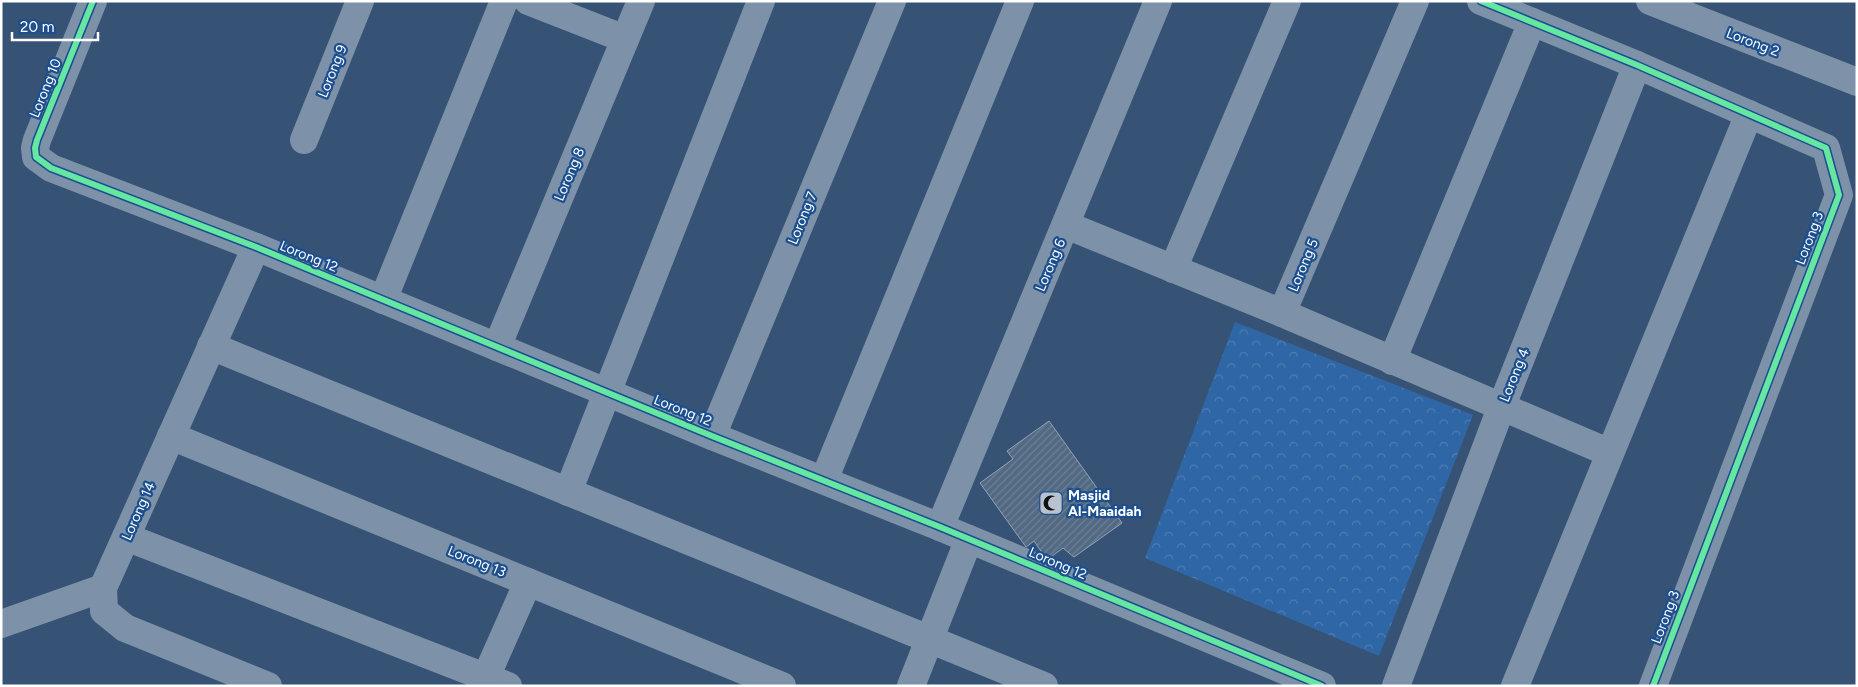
<svg xmlns="http://www.w3.org/2000/svg" width="1858" height="687" viewBox="0 0 1858 687" font-family="Figtree,sans-serif">
  <style>
    .park { fill: url(#park-crowns) }
    .building { fill: url(#building-hatch); stroke: #92a2b6 }
    .lines { fill: none; stroke-linecap: round; stroke-linejoin: round }
    .minor { stroke: #7d92a8; stroke-width: 28 }
    .cycleway-casing { stroke: #1b4f8f; stroke-width: 9 }
    .cycleway { stroke: #66e7a1; stroke-width: 6 }
    .labels { text-anchor: middle; stroke-width: 4.5; stroke-linejoin: round; paint-order: stroke }
    .street-label { font-size: 14px; fill: #fff; stroke: #1b4f8f }
    .poi-label { font-size: 14px; font-weight: bold; fill: #fff; stroke: #1b4f8f; text-anchor: start }
  </style>
  <defs>
    <pattern id="park-crowns" width="20" height="18" patternUnits="userSpaceOnUse" patternTransform="scale(1.25)"><rect width="20" height="18" fill="#2f66a5"/><path d="M2 6a3 3 0 1 1 6 0M12 15a3 3 0 1 1 6 0" fill="none" stroke="#4e7db2"/></pattern>
    <pattern id="building-hatch" width="6" height="6" patternUnits="userSpaceOnUse" patternTransform="scale(1.25)"><rect width="6" height="6" fill="#526984"/><path d="M-1 1l2-2M0 6l6-6M5 7l2-2" fill="none" stroke="#6c8096"/></pattern>
  </defs>
  <rect width="100%" height="100%" fill="#365274"/>
  <polygon class="park" points="1235,322 1473,415 1379,656 1145,558"/>
  <polygon class="building" points="1049,421 1122,523 1074,557 1063,548 1047,560 1034,541 1026,547 980,483 1013,459 1007,451"/>
  <g class="lines">
    <g class="minor">
      <polyline points="93,1 37,140 35,148 36,157 51,168 256,247 712,436 940,527 1322,686"/>
      <polyline points="528,1 625,39"/>
      <polyline points="1481,1 1637,65 1826,148 1839,195 1653,686"/>
      <polyline points="1650,1 1857,82"/>
      <polyline points="304,140 360,1"/>
      <polyline points="1066,225 1282,313 1415,1"/>
      <polyline points="256,247 103,588 104,611 125,628 268,686"/>
      <polyline points="1173,269 1287,1"/>
      <polyline points="383,300 504,1"/>
      <polyline points="1282,313 1610,453"/>
      <polyline points="211,346 1044,686"/>
      <polyline points="497,347 641,1"/>
      <polyline points="1392,361 1532,22"/>
      <polyline points="171,436 782,686"/>
      <polyline points="712,436 892,1"/>
      <polyline points="824,480 1020,1"/>
      <polyline points="568,492 761,1"/>
      <polyline points="940,527 1158,1"/>
      <polyline points="126,537 508,686"/>
      <polyline points="1,624 103,588"/>
      <polyline points="486,677 528,582"/>
      <polyline points="911,686 969,539"/>
      <polyline points="1396,686 1501,408 1637,65"/>
      <polyline points="1515,686 1749,114"/>
    </g>
    <g class="cycleway-casing">
      <g id="cycleway">
        <polyline points="93,1 37,140 35,148 36,157 51,168 256,247 712,436 940,527 1322,686"/>
        <polyline points="1481,1 1637,65 1826,148 1839,195 1653,686"/>
      </g>
    </g>
    <use href="#cycleway" class="cycleway"/>
  </g>
  <defs>
    <g id="mosque-square" transform="scale(1.25)"><rect x="-9" y="-9" width="18" height="18" rx="4" fill="#b9c2ce" stroke="#1b4f8f"/><path d="M3.5-4.9A6 6 0 1 0 3.5 4.9A5 5 0 1 1 3.5-4.9Z" fill="#111"/></g>
  </defs>
  <g fill-rule="evenodd">
    <use href="#mosque-square" x="1051" y="503"/>
  </g>
  <g class="labels">
    <g class="street-label">
      <text transform="translate(1753 42) rotate(21)" y="5">Lorong 2</text>
      <text transform="translate(332 71) rotate(-68)" y="5">Lorong 9</text>
      <text transform="translate(45 88) rotate(-68)" y="5">Lorong 10</text>
      <text transform="translate(569 174) rotate(-67)" y="5">Lorong 8</text>
      <text transform="translate(802 218) rotate(-68)" y="5">Lorong 7</text>
      <text transform="translate(1809 238) rotate(-69)" y="5">Lorong 3</text>
      <text transform="translate(309 256) rotate(22)" y="5">Lorong 12</text>
      <text transform="translate(1050 265) rotate(-67)" y="5">Lorong 6</text>
      <text transform="translate(1303 265) rotate(-67)" y="5">Lorong 5</text>
      <text transform="translate(1514 375) rotate(-68)" y="5">Lorong 4</text>
      <text transform="translate(683 410) rotate(22)" y="5">Lorong 12</text>
      <text transform="translate(138 511) rotate(-66)" y="5">Lorong 14</text>
      <text transform="translate(477 561) rotate(22)" y="5">Lorong 13</text>
      <text transform="translate(1058 563) rotate(23)" y="5">Lorong 12</text>
      <text transform="translate(1665 617) rotate(-69)" y="5">Lorong 3</text>
    </g>
    <g class="poi-label">
      <text x="1068" y="500">Masjid<tspan x="1068" dy="16">Al-Maaidah</tspan></text>
    </g>
  </g>
  <rect width="1858" height="687" fill="none" stroke="#ffffff" stroke-width="5"/>
  <path d="M12 32v8h86v-8" fill="none" stroke="#ffffff" stroke-width="2.5"/>
  <text x="20" y="32" font-size="15" fill="#ffffff" stroke="#1b4f8f" stroke-width="4" paint-order="stroke">20 m</text>
</svg>
